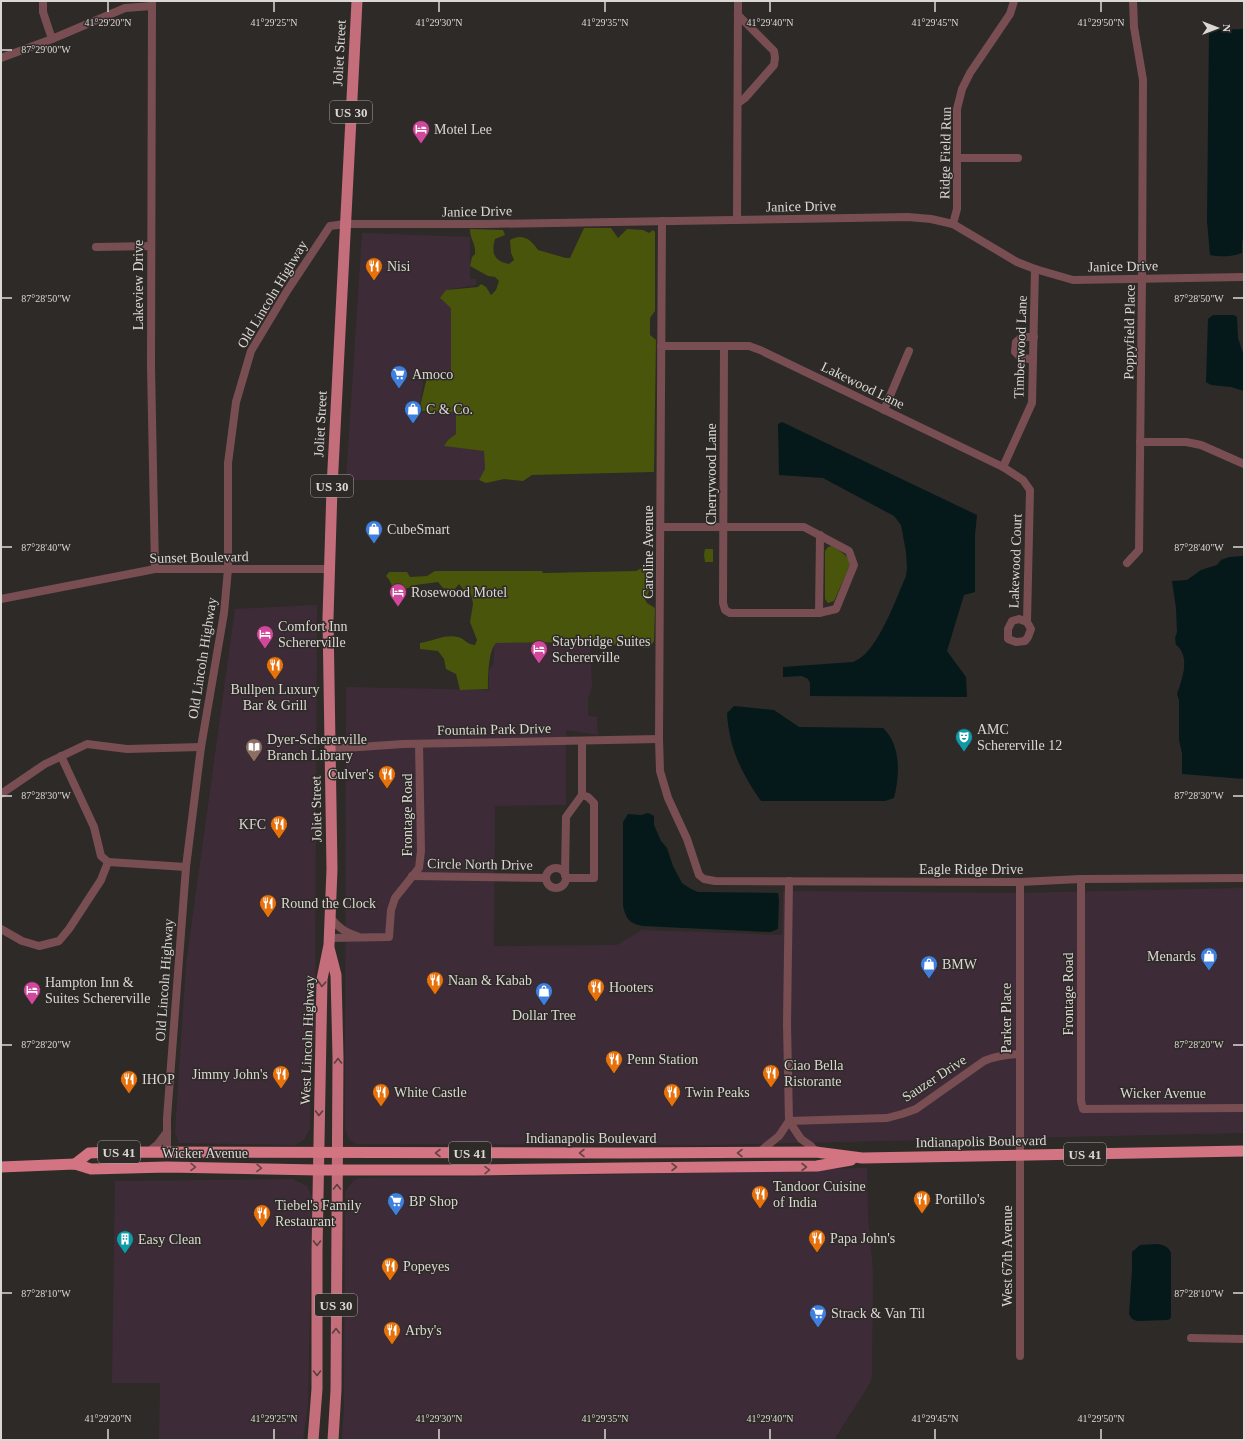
<svg xmlns="http://www.w3.org/2000/svg" width="1245" height="1441" viewBox="0 0 1245 1441" font-family="'Times New Roman',serif">
  <style>
    .commercial { fill: #3d2c37 }
    .green { fill: #48550a }
    .water { fill: #05181a }
    .lines { fill: none; stroke-linecap: round; stroke-linejoin: round }
    .minor { stroke: #784e53; stroke-width: 8 }
    .primary { stroke: #c36e7a; stroke-width: 11 }
    .trunk { stroke: #d27482; stroke-width: 11 }
    .oneway { stroke: #5b3e40 }
    .oneway2 { stroke: #674447 }
    .ticks { fill: none; stroke: #dbd7d5; stroke-width: 1.5 }
    .labels { text-anchor: middle; stroke-width: 3; stroke-linejoin: round; paint-order: stroke }
    .shield { fill: #2e2a27; stroke: #a7a3a1; stroke-width: 1 }
    .shield-label { font-size: 13px; font-weight: bold; fill: #dbd7d5 }
    .street-label { font-size: 14px; fill: #dbd7d5; stroke: #2e2a27 }
    .poi-label { font-size: 14px; fill: #dbd7d5; stroke: #2e2a27; text-anchor: start }
    .ticks-label { font-size: 10px; text-anchor: middle; fill: #dbd7d5; stroke: #2e2a27; stroke-width: 3; stroke-linejoin: round; paint-order: stroke }
  </style>
  <rect width="100%" height="100%" fill="#2e2a27"/>
  <g class="commercial">
    <polygon points="362,233 470,237 470,279 476,279 476,285 446,290 451,308 451,375 424,376 419,412 456,412 456,434 448,440 484,450 485,469 479,480 346,480"/>
    <polygon points="317,605 315,1035 311,1063 310,1128 304,1140 295,1145 179,1143 175,1132 186,965 235,609"/>
    <polygon points="590,642 592,687 588,699 588,713 589,716 597,717 598,735 566,730 566,805 495,806 494,946 617,945 642,930 782,935 783,891 1012,893 1244,888 1244,1133 708,1145 357,1144 349,1139 345,1129 346,687 489,690 489,671 492,665 494,664 494,645 496,643"/>
    <polygon points="867,1168 868,1216 873,1272 872,1375 871,1381 865,1391 834,1440 342,1440 344,1407 345,1192 352,1182 358,1178 650,1174 709,1171"/>
    <polygon points="293,1179 307,1186 312,1197 308,1405 303,1440 159,1440 160,1383 112,1383 115,1181"/>
  </g>
  <g class="green">
    <path d="M584,228H611L618,238L627,229L643,230L649,233L653,230L655,232V311L650,318V335L656,340L654,472L532,475L523,481L504,479L486,483L479,480L485,469L484,451L444,446L448,440L456,434V412L419,411L427,377L447,378L452,380L453,377L451,375V308L440,298L446,290L478,287L481,284L486,287L491,295L496,290L499,281L495,277L488,276L470,266L472,257L475,254C476,243 470,240 470,229L503,230L505,235L495,239C491,253 494,261 509,264L514,260L511,253L510,240C522,233 531,239 538,250L566,258H570Z"/>
    <path d="M831,546C840,550 849,556 850,565L834,601L828,603L825,599V551L828,547Z"/>
    <polygon points="705,549 713,549 713,562 705,562 704,555"/>
    <path d="M647,557L652,563C648,577 654,587 645,599L647,603L655,608L654,641L649,648L609,644L599,648L590,642L496,643C488,651 488,678 488,689L460,690L456,674L446,669L444,659L438,651L420,649V643C433,641 445,634 458,637C466,639 465,644 475,645L477,640L470,622L473,604L471,594L463,589L459,584L454,590L443,588L438,582L416,585L397,592C390,587 392,581 386,576L389,572H407L410,577L427,576L435,571H542L543,573L636,571L642,568Z"/>
  </g>
  <g class="water">
    <path d="M1244,29V234L1242,242V253C1231,257 1220,257 1210,255L1207,221L1209,31L1212,32L1215,30Z"/>
    <polygon points="1213,315 1234,315 1237,317 1238,338 1244,356 1244,391 1231,387 1211,385 1206,382 1208,319"/>
    <path d="M782,422L977,515L975,535V592L964,595L947,651L966,677L967,697L810,696V683L808,679L802,676L783,677V667L853,662C857,660 861,658 864,655C882,638 896,599 906,576L907,568L906,552L901,525L894,516L823,478L779,475L778,424Z"/>
    <path d="M1244,556V779L1182,774V753L1179,740V700L1177,694C1182,680 1191,656 1176,645L1175,638L1177,632L1176,608L1172,581L1187,580L1201,570L1217,565L1221,560L1229,557Z"/>
    <path d="M734,706L774,710L799,727L883,728C901,745 900,775 894,798L885,801H761C741,773 729,747 727,713Z"/>
    <path d="M648,813L654,816V825L661,841L667,848L673,866L682,883L691,889L698,892L778,893L779,900L778,929L770,932L643,926C630,924 626,919 623,906V822L628,814L641,815Z"/>
    <path d="M1158,1244C1164,1245 1169,1247 1171,1253V1316L1170,1319L1167,1320L1137,1321L1132,1319L1129,1314L1132,1270V1252L1140,1245Z"/>
  </g>
  <g class="lines">
    <g class="minor">
      <polyline points="43,1 43,12 52,39"/>
      <polyline points="152,1 151,366 155,569"/>
      <polyline points="1,58 52,39 125,8 152,6"/>
      <polyline points="738,103 745,98 774,65 775,58 774,51 738,15"/>
      <polyline points="958,158 1018,158"/>
      <polyline points="737,220 738,1"/>
      <polyline points="662,221 659,739 660,771 668,798 687,839 699,875 704,879 715,881 1020,882 1081,879 1244,878"/>
      <polyline points="953,224 957,209 957,109 962,89 970,73 1010,14 1014,1"/>
      <polyline points="96,247 151,246"/>
      <polyline points="661,346 749,346 760,350 1003,467 1023,480 1030,490 1027,622 1031,629 1028,637 1025,641 1016,642 1008,639 1008,629 1012,621 1019,619 1027,622"/>
      <polyline points="1033,360 1020,357 1015,352 1016,342 1022,337 1034,337"/>
      <polyline points="884,410 909,351"/>
      <polyline points="1140,442 1186,442 1201,445 1244,464"/>
      <polyline points="1003,467 1032,403 1035,269"/>
      <polyline points="661,527 804,527 849,551 854,565 836,609 819,613 730,613 725,610 723,603 724,346"/>
      <polyline points="1127,563 1139,550 1142,279 1143,80 1134,27 1133,1"/>
      <polyline points="1,599 155,569 329,569"/>
      <polyline points="819,613 820,535"/>
      <polyline points="330,749 403,744 659,739"/>
      <polyline points="1,794 45,764 87,744 127,749 201,747"/>
      <polyline points="108,862 186,867"/>
      <circle cx="556" cy="878" r="10"/>
      <polyline points="565,875 566,817 582,795"/>
      <polyline points="412,876 546,878"/>
      <polyline points="566,878 594,878 594,803 588,797 582,795 582,741"/>
      <polyline points="1081,879 1081,1101 1083,1109 1244,1108"/>
      <polyline points="789,881 787,1024 789,1121 801,1139 811,1146 816,1152"/>
      <polyline points="1020,882 1020,1356"/>
      <path d="M330,917C338,927 344,932 357,936"/>
      <polyline points="1,929 22,941 39,946 59,941 69,929 101,880 108,862 101,856 94,827 61,756"/>
      <polyline points="329,938 389,937 391,910 395,898 419,868 421,851 419,744"/>
      <path d="M789,1121L887,1118L902,1114L916,1109L984,1061C995,1056 1006,1055 1019,1054"/>
      <polyline points="167,1151 167,1118 186,867 201,747 224,613 228,569 228,463 236,402 251,351 287,291 330,226 345,224 487,224 908,217 931,219 953,224 1017,262 1035,269 1073,280 1244,277"/>
      <polyline points="148,1152 158,1144 167,1132"/>
      <polyline points="758,1153 779,1136 789,1121"/>
      <polyline points="1191,1338 1244,1339"/>
    </g>
    <g class="primary">
      <polyline points="329,948 336,975 338,1057 336,1390 333,1440"/>
      <polyline points="313,1440 317,1389 317,1251 322,979 329,945 332,869 328,618 332,488 357,1"/>
    </g>
    <g class="trunk">
      <polyline points="75,1164 89,1153 110,1152 621,1153 816,1152 862,1158 1244,1151"/>
      <polyline points="1,1167 75,1164 91,1169 167,1167 318,1170 475,1170 622,1168 817,1166 851,1160"/>
    </g>
  </g>
  <defs><path id="oneway-chevron" d="M-2-3.5L2.5 0L-2 3.5" fill="none" stroke-width="1.6" stroke-linecap="round" stroke-linejoin="round"/></defs>
  <g class="oneway">
    <use href="#oneway-chevron" transform="translate(322 984) rotate(93)"/>
    <use href="#oneway-chevron" transform="translate(338 1061) rotate(-90)"/>
    <use href="#oneway-chevron" transform="translate(319 1113) rotate(91)"/>
    <use href="#oneway-chevron" transform="translate(337 1187) rotate(-89)"/>
    <use href="#oneway-chevron" transform="translate(317 1243) rotate(91)"/>
    <use href="#oneway-chevron" transform="translate(336 1331) rotate(-90)"/>
    <use href="#oneway-chevron" transform="translate(317 1373) rotate(90)"/>
  </g>
  <g class="oneway2">
    <use href="#oneway-chevron" transform="translate(438 1153) rotate(-180)"/>
    <use href="#oneway-chevron" transform="translate(582 1153) rotate(-180)"/>
    <use href="#oneway-chevron" transform="translate(740 1153) rotate(180)"/>
    <use href="#oneway-chevron" transform="translate(193 1167) rotate(1)"/>
    <use href="#oneway-chevron" transform="translate(674 1167)"/>
    <use href="#oneway-chevron" transform="translate(804 1167)"/>
    <use href="#oneway-chevron" transform="translate(259 1168) rotate(1)"/>
    <use href="#oneway-chevron" transform="translate(487 1170) rotate(-1)"/>
  </g>
  <path class="ticks" d="M108,2V12M274,2V12M439,2V12M605,2V12M770,2V12M935,2V12M1101,2V12M2,50H12M2,298H12M1233,298H1243M2,547H12M1233,547H1243M2,796H12M1233,796H1243M2,1045H12M1233,1045H1243M2,1293H12M1233,1293H1243M108,1429V1439M274,1429V1439M439,1429V1439M605,1429V1439M770,1429V1439M935,1429V1439M1101,1429V1439"/>
  <defs>
    <g id="hotel-pin" transform="scale(0.9)"><path d="M0 17L-7.5 6A9.5 9.5 0 1 1 7.5 6Z" fill="#d1479c" stroke="#2e2a27"/><path d="M-6-4.5h1.5V1H6V5H4.5V3h-9V5H-6ZM-4 0a1.8 1.8 0 1 1 3.6 0ZM.5 0V-2.5h3Q6-2.5 6 0Z" fill="#fff"/></g>
    <g id="restaurant-pin" transform="scale(0.9)"><path d="M0 17L-7.5 6A9.5 9.5 0 1 1 7.5 6Z" fill="#e8710a" stroke="#2e2a27"/><path d="M-5-6h1v4h1v-4h1v4h1v-4h1v5L-1.5 .5V6h-2V.5L-5-1ZM5-6V6H3V1.5H1.5Q1.5-4 5-6Z" fill="#fff"/></g>
    <g id="supermarket-pin" transform="scale(0.9)"><path d="M0 17L-7.5 6A9.5 9.5 0 1 1 7.5 6Z" fill="#3f7fe0" stroke="#2e2a27"/><path d="M-6-5.5h2.5l.6 2H6L4.5 2H-2.5L-4.4-4H-6ZM-1.5 3.2a1.3 1.3 0 1 0 .1 0ZM3 3.2a1.3 1.3 0 1 0 .1 0Z" fill="#fff"/></g>
    <g id="shop-pin" transform="scale(0.9)"><path d="M0 17L-7.5 6A9.5 9.5 0 1 1 7.5 6Z" fill="#3f7fe0" stroke="#2e2a27"/><path d="M-5-2.5h2.3a2.7 3.5 0 0 1 5.4 0H5L5.5 6h-11ZM-1.5-2.5h3a1.5 2.3 0 0 0-3 0Z" fill="#fff"/></g>
    <g id="theatre-pin" transform="scale(0.9)"><path d="M0 17L-7.5 6A9.5 9.5 0 1 1 7.5 6Z" fill="#0f9aa8" stroke="#2e2a27"/><path d="M-5-5.5Q0-4 5-5.5V0Q5 5 0 6Q-5 5-5 0ZM-3.3-2.5H-1v1.5H-3.3ZM1-2.5H3.3v1.5H1ZM-2.8 1Q0 5.5 2.8 1Z" fill="#fff"/></g>
    <g id="library-pin" transform="scale(0.9)"><path d="M0 17L-7.5 6A9.5 9.5 0 1 1 7.5 6Z" fill="#8d6e63" stroke="#2e2a27"/><path d="M-6-4Q-3-5.5-.7-3.5V5Q-3 3-6 4ZM6-4Q3-5.5 .7-3.5V5Q3 3 6 4Z" fill="#fff"/></g>
    <g id="building-pin" transform="scale(0.9)"><path d="M0 17L-7.5 6A9.5 9.5 0 1 1 7.5 6Z" fill="#0f9aa8" stroke="#2e2a27"/><path d="M-4-6H4V6H1V3H-1V6H-4ZM-2.5-4.3h1.7v1.8h-1.7ZM.8-4.3h1.7v1.8H.8ZM-2.5-1h1.7V.8h-1.7ZM.8-1h1.7V.8H.8Z" fill="#fff"/></g>
  </defs>
  <g fill-rule="evenodd">
    <use href="#hotel-pin" x="421" y="129"/>
    <use href="#restaurant-pin" x="374" y="266"/>
    <use href="#supermarket-pin" x="399" y="374"/>
    <use href="#shop-pin" x="413" y="409"/>
    <use href="#shop-pin" x="374" y="529"/>
    <use href="#hotel-pin" x="398" y="592"/>
    <use href="#hotel-pin" x="265" y="634"/>
    <use href="#hotel-pin" x="539" y="649"/>
    <use href="#restaurant-pin" x="275" y="665"/>
    <use href="#theatre-pin" x="964" y="737"/>
    <use href="#library-pin" x="254" y="747"/>
    <use href="#restaurant-pin" x="387" y="774"/>
    <use href="#restaurant-pin" x="279" y="824"/>
    <use href="#restaurant-pin" x="268" y="903"/>
    <use href="#shop-pin" x="1209" y="956"/>
    <use href="#shop-pin" x="929" y="964"/>
    <use href="#restaurant-pin" x="435" y="980"/>
    <use href="#restaurant-pin" x="596" y="987"/>
    <use href="#hotel-pin" x="32" y="990"/>
    <use href="#shop-pin" x="544" y="991"/>
    <use href="#restaurant-pin" x="614" y="1059"/>
    <use href="#restaurant-pin" x="771" y="1073"/>
    <use href="#restaurant-pin" x="281" y="1074"/>
    <use href="#restaurant-pin" x="129" y="1079"/>
    <use href="#restaurant-pin" x="381" y="1092"/>
    <use href="#restaurant-pin" x="672" y="1092"/>
    <use href="#restaurant-pin" x="760" y="1194"/>
    <use href="#restaurant-pin" x="922" y="1199"/>
    <use href="#supermarket-pin" x="396" y="1201"/>
    <use href="#restaurant-pin" x="262" y="1213"/>
    <use href="#restaurant-pin" x="817" y="1238"/>
    <use href="#building-pin" x="125" y="1239"/>
    <use href="#restaurant-pin" x="390" y="1266"/>
    <use href="#supermarket-pin" x="818" y="1313"/>
    <use href="#restaurant-pin" x="392" y="1330"/>
  </g>
  <g class="labels">
    <g class="shield">
      <rect x="330" y="101" width="42" height="22" rx="3"/>
      <rect x="311" y="475" width="42" height="22" rx="3"/>
      <rect x="98" y="1141" width="42" height="22" rx="3"/>
      <rect x="449" y="1142" width="42" height="22" rx="3"/>
      <rect x="1064" y="1143" width="42" height="22" rx="3"/>
      <rect x="315" y="1294" width="42" height="22" rx="3"/>
    </g>
    <g class="shield-label">
      <text x="351" y="117">US 30</text>
      <text x="332" y="491">US 30</text>
      <text x="119" y="1157">US 41</text>
      <text x="470" y="1158">US 41</text>
      <text x="1085" y="1159">US 41</text>
      <text x="336" y="1310">US 30</text>
    </g>
    <g class="street-label">
      <text transform="translate(339 53) rotate(-87)" y="5">Joliet Street</text>
      <text transform="translate(945 153) rotate(-89)" y="5">Ridge Field Run</text>
      <text transform="translate(801 206) rotate(-1)" y="5">Janice Drive</text>
      <text transform="translate(477 211) rotate(-1)" y="5">Janice Drive</text>
      <text transform="translate(1123 266) rotate(-1)" y="5">Janice Drive</text>
      <text transform="translate(138 285) rotate(-90)" y="5">Lakeview Drive</text>
      <text transform="translate(272 294) rotate(-59)" y="5">Old Lincoln Highway</text>
      <text transform="translate(1129 332) rotate(-89)" y="5">Poppyfield Place</text>
      <text transform="translate(1020 347) rotate(-88)" y="5">Timberwood Lane</text>
      <text transform="translate(863 385) rotate(26)" y="5">Lakewood Lane</text>
      <text transform="translate(320 424) rotate(-87)" y="5">Joliet Street</text>
      <text transform="translate(711 474) rotate(-90)" y="5">Cherrywood Lane</text>
      <text transform="translate(648 552) rotate(-90)" y="5">Caroline Avenue</text>
      <text transform="translate(199 557) rotate(-1)" y="5">Sunset Boulevard</text>
      <text transform="translate(1015 561) rotate(-88)" y="5">Lakewood Court</text>
      <text transform="translate(202 658) rotate(-81)" y="5">Old Lincoln Highway</text>
      <text transform="translate(494 729) rotate(-1)" y="5">Fountain Park Drive</text>
      <text transform="translate(316 809) rotate(-91)" y="5">Joliet Street</text>
      <text transform="translate(407 815) rotate(-90)" y="5">Frontage Road</text>
      <text transform="translate(480 864) rotate(1)" y="5">Circle North Drive</text>
      <text x="971" y="874">Eagle Ridge Drive</text>
      <text transform="translate(164 980) rotate(-86)" y="5">Old Lincoln Highway</text>
      <text transform="translate(1068 994) rotate(-90)" y="5">Frontage Road</text>
      <text transform="translate(1006 1018) rotate(-90)" y="5">Parker Place</text>
      <text transform="translate(307 1040) rotate(-88)" y="5">West Lincoln Highway</text>
      <text transform="translate(934 1078) rotate(-33)" y="5">Sauzer Drive</text>
      <text x="1163" y="1098">Wicker Avenue</text>
      <text x="591" y="1143">Indianapolis Boulevard</text>
      <text transform="translate(981 1141) rotate(-1)" y="5">Indianapolis Boulevard</text>
      <text x="205" y="1158">Wicker Avenue</text>
      <text transform="translate(1007 1256) rotate(-90)" y="5">West 67th Avenue</text>
    </g>
    <g class="poi-label">
      <text x="434" y="134">Motel Lee</text>
      <text x="387" y="271">Nisi</text>
      <text x="412" y="379">Amoco</text>
      <text x="426" y="414">C &amp; Co.</text>
      <text x="387" y="534">CubeSmart</text>
      <text x="411" y="597">Rosewood Motel</text>
      <text x="278" y="631">Comfort Inn<tspan x="278" dy="16">Schererville</tspan></text>
      <text x="552" y="646">Staybridge Suites<tspan x="552" dy="16">Schererville</tspan></text>
      <text x="275" y="694" text-anchor="middle">Bullpen Luxury<tspan x="275" dy="16">Bar &amp; Grill</tspan></text>
      <text x="977" y="734">AMC<tspan x="977" dy="16">Schererville 12</tspan></text>
      <text x="267" y="744">Dyer-Schererville<tspan x="267" dy="16">Branch Library</tspan></text>
      <text x="374" y="779" text-anchor="end">Culver's</text>
      <text x="266" y="829" text-anchor="end">KFC</text>
      <text x="281" y="908">Round the Clock</text>
      <text x="1196" y="961" text-anchor="end">Menards</text>
      <text x="942" y="969">BMW</text>
      <text x="448" y="985">Naan &amp; Kabab</text>
      <text x="45" y="987">Hampton Inn &amp;<tspan x="45" dy="16">Suites Schererville</tspan></text>
      <text x="609" y="992">Hooters</text>
      <text x="544" y="1020" text-anchor="middle">Dollar Tree</text>
      <text x="627" y="1064">Penn Station</text>
      <text x="784" y="1070">Ciao Bella<tspan x="784" dy="16">Ristorante</tspan></text>
      <text x="268" y="1079" text-anchor="end">Jimmy John's</text>
      <text x="142" y="1084">IHOP</text>
      <text x="394" y="1097">White Castle</text>
      <text x="685" y="1097">Twin Peaks</text>
      <text x="773" y="1191">Tandoor Cuisine<tspan x="773" dy="16">of India</tspan></text>
      <text x="935" y="1204">Portillo's</text>
      <text x="409" y="1206">BP Shop</text>
      <text x="275" y="1210">Tiebel's Family<tspan x="275" dy="16">Restaurant</tspan></text>
      <text x="830" y="1243">Papa John's</text>
      <text x="138" y="1244">Easy Clean</text>
      <text x="403" y="1271">Popeyes</text>
      <text x="831" y="1318">Strack &amp; Van Til</text>
      <text x="405" y="1335">Arby's</text>
    </g>
  </g>
  <g class="ticks-label">
    <text x="108" y="26">41°29'20"N</text>
    <text x="274" y="26">41°29'25"N</text>
    <text x="439" y="26">41°29'30"N</text>
    <text x="605" y="26">41°29'35"N</text>
    <text x="770" y="26">41°29'40"N</text>
    <text x="935" y="26">41°29'45"N</text>
    <text x="1101" y="26">41°29'50"N</text>
    <text x="46" y="53">87°29'00"W</text>
    <text x="1199" y="302">87°28'50"W</text>
    <text x="46" y="302">87°28'50"W</text>
    <text x="1199" y="551">87°28'40"W</text>
    <text x="46" y="551">87°28'40"W</text>
    <text x="1199" y="799">87°28'30"W</text>
    <text x="46" y="799">87°28'30"W</text>
    <text x="1199" y="1048">87°28'20"W</text>
    <text x="46" y="1048">87°28'20"W</text>
    <text x="1199" y="1297">87°28'10"W</text>
    <text x="46" y="1297">87°28'10"W</text>
    <text x="108" y="1422">41°29'20"N</text>
    <text x="274" y="1422">41°29'25"N</text>
    <text x="439" y="1422">41°29'30"N</text>
    <text x="605" y="1422">41°29'35"N</text>
    <text x="770" y="1422">41°29'40"N</text>
    <text x="935" y="1422">41°29'45"N</text>
    <text x="1101" y="1422">41°29'50"N</text>
  </g>
  <rect width="1245" height="1441" fill="none" stroke="#dbd7d5" stroke-width="4"/>
  <g transform="translate(1217 28) rotate(90)" stroke="#2e2a27" stroke-width="3" paint-order="stroke">
  <path d="M0-3L7 15L0 10L-7 15Z" fill="#dbd7d5"/>
  <text y="-6" font-size="11" font-weight="bold" text-anchor="middle" fill="#dbd7d5">N</text>
  </g>
</svg>
